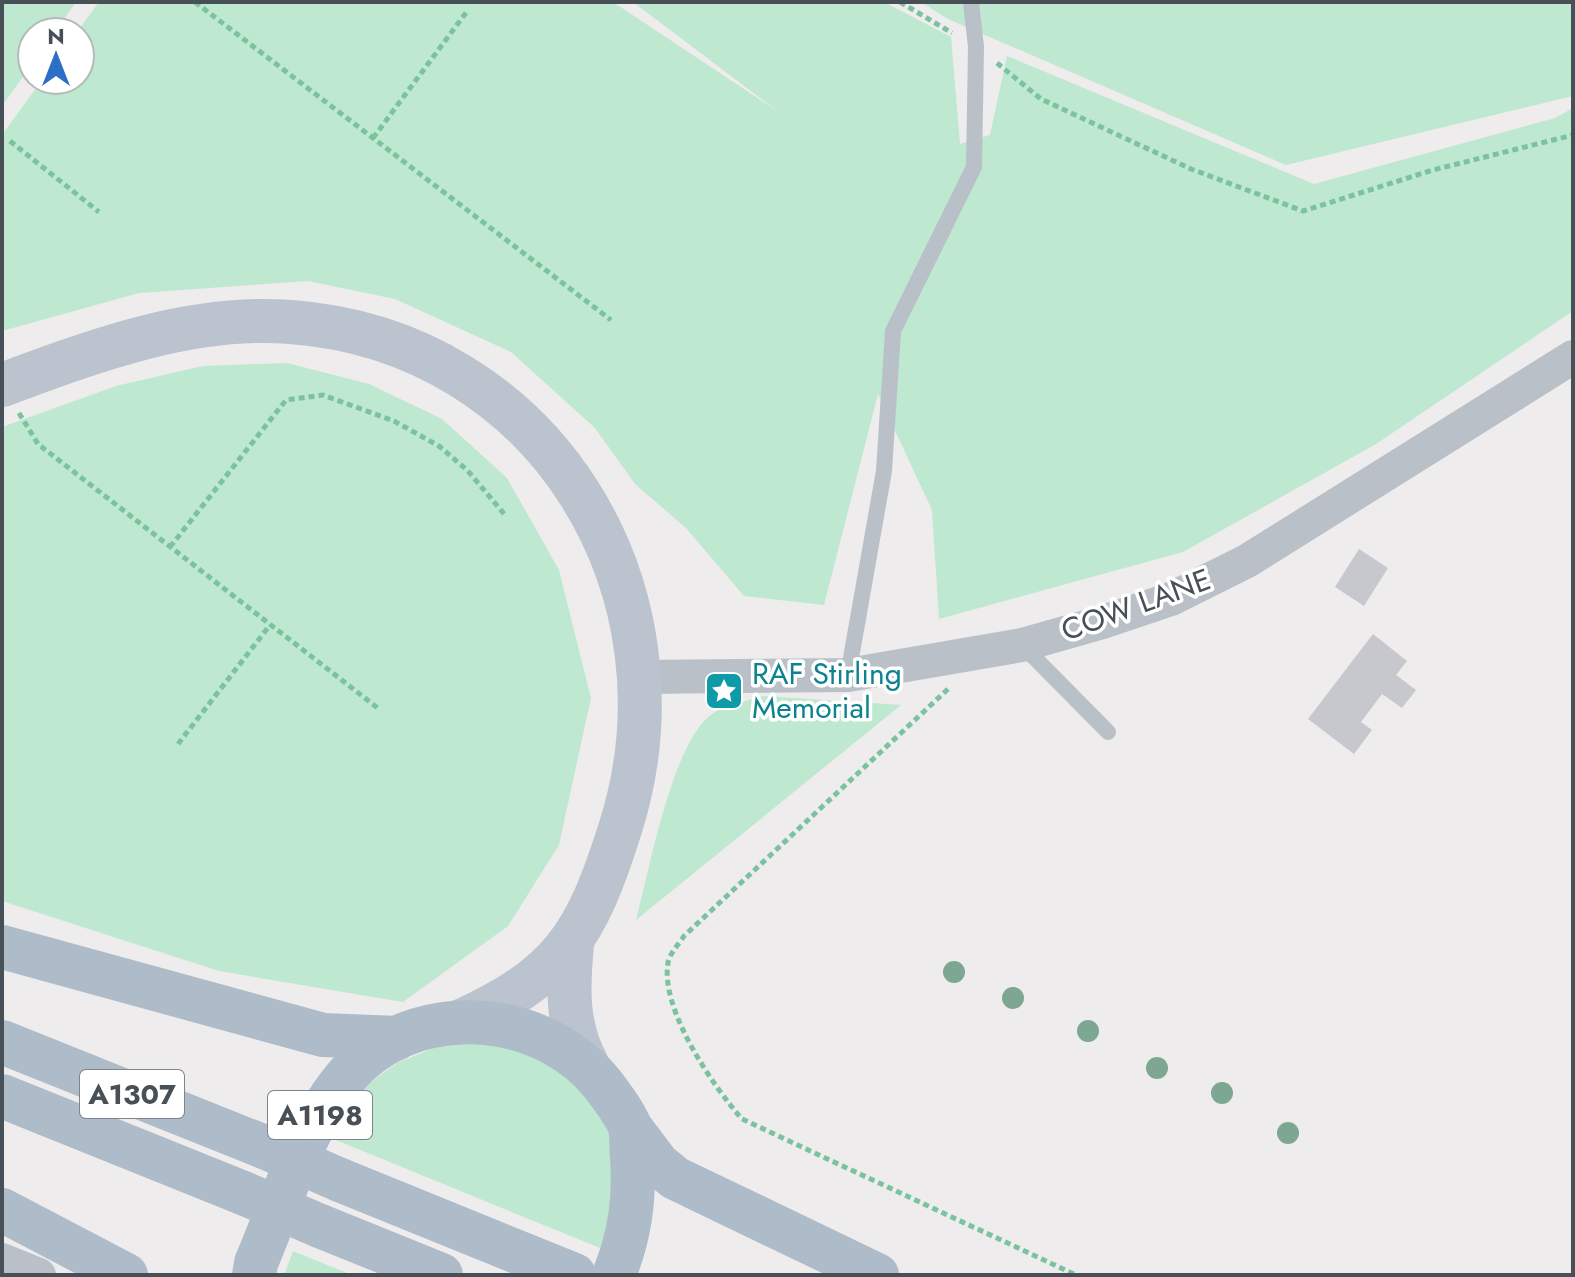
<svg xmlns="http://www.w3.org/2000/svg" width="1575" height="1277" viewBox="0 0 1575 1277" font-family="Jost,sans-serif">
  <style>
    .green { fill: #bee8cf }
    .building { fill: #c7c8ce }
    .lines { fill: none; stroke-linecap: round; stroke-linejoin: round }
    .path { stroke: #7bc29f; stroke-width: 5; stroke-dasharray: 6 4; stroke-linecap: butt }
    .lane { stroke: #b9c0c7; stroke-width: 16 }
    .street { stroke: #b9c0c7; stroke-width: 34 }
    .secondary { stroke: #bbc4ce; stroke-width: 44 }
    .primary { stroke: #aebbc8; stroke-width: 44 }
    .primary-bridge { stroke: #aebbc8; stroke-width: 44 }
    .tree { fill: #7da792 }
    .labels { text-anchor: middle; stroke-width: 7; stroke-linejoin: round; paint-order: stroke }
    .shield { fill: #fff; stroke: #7e8489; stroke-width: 2 }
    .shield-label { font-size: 28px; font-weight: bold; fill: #474f57 }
    .street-label { font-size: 30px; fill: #474f57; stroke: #fff }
    .culture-label { font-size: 30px; fill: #0d838f; stroke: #fff; text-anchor: start }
  </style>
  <rect width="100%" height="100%" fill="#eeecec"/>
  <g class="green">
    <polygon points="2,2 76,2 55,32 32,32 32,64 2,106"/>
    <polygon points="99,2 613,2 780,113 633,2 884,2 951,37 960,144 990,135 1007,56 1314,184 1555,118 1573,108 1573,311 1376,444 1183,552 939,619 932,510 878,394 824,605 744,596 686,528 635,484 595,428 511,352 395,299 308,281 139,293 2,331 2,135 42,80 80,80 80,32 77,32"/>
    <polygon points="921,2 1573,2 1573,96 1286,165 948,19"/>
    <polygon points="287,363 369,384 442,419 507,478 559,570 591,698 559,845 508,926 403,1002 219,971 2,901 2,427 116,386 203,366"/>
    <path d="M764,696L901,705L636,920C649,872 672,742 712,714C725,704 749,701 764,696Z"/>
    <path d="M456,1039C477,1042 504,1041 524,1048C576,1065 612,1116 617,1169C619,1196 609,1224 600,1248L331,1138L356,1093L397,1063Z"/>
    <polygon points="293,1251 352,1275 284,1275"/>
  </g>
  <g class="building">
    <polygon points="1359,549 1388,568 1364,606 1335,587"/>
    <polygon points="1373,634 1407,661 1396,675 1416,690 1402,708 1382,694 1361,722 1372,730 1354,754 1308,719"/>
  </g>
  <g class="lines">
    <g class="path">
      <polyline points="195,2 611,320"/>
      <polyline points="900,2 952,33"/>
      <polyline points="997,63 1041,99 1191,169 1303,211 1433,170 1573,135"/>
      <polyline points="373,138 468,10"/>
      <polyline points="10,141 99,212"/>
      <polyline points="19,413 38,444 379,709"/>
      <polyline points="170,547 286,400 323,395 394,421 439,446 468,471 505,515"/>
      <path d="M948,689L684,936C679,944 669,954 668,963C660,1009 713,1086 742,1119L1076,1275"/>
      <polyline points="178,744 270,625"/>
    </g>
    <g class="lane">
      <polyline points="1022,645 1108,732"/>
      <polyline points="848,675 884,471 893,331 974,167 976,47 971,2"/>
    </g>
    <g class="street">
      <polyline points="641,677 848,675 1022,645 1103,622 1171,599 1247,561 1573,357"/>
      <polyline points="2,1260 39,1275"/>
    </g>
    <g class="secondary">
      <path d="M2,385C94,351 191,314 291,322C546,341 696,592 620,829C586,936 562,976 457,1023"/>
      <path d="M572,944C568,987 566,1025 587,1064"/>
    </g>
    <g class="primary">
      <polyline points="2,947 323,1035 397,1038"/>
      <polyline points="2,1042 262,1146"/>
      <polyline points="2,1096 243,1193"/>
      <polyline points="630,1127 658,1164 675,1178 877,1275"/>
      <polyline points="340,1180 574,1275"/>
      <polyline points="2,1210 126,1275"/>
      <polyline points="320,1226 441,1275"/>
      <path d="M254,1275L256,1263C283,1200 307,1113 357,1065C426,999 547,1012 604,1086C612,1097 625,1113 630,1127C632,1136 631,1148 632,1157C635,1199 630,1235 614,1275"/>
    </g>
    <g class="primary-bridge">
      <polyline points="262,1146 340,1180"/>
      <polyline points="243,1193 320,1226"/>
    </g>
  </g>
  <g class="tree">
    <circle cx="954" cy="972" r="11"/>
    <circle cx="1013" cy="998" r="11"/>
    <circle cx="1088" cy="1031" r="11"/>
    <circle cx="1157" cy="1068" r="11"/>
    <circle cx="1222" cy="1093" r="11"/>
    <circle cx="1288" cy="1133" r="11"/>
  </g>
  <defs>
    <g id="sight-square" transform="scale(2)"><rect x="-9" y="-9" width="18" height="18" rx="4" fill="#0f9aa8" stroke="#fff"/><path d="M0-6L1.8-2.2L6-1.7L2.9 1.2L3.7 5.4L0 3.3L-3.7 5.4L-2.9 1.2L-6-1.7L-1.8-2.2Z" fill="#fff"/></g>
  </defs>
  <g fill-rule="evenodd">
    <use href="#sight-square" x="724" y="691"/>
  </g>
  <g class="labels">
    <g class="shield">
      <rect x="80" y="1070" width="104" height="48" rx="6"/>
      <rect x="268" y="1091" width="104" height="48" rx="6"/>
    </g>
    <g class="shield-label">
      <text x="132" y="1104">A1307</text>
      <text x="320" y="1125">A1198</text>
    </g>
    <g class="street-label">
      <text transform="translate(1136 605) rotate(-20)" y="10">COW LANE</text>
    </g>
    <g class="culture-label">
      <text x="752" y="684">RAF Stirling<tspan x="752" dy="34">Memorial</tspan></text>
    </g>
  </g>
  <rect width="1575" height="1277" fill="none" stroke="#474f57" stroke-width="8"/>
  <g transform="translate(56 56)"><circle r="38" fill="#ffffff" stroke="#b5b9bc" stroke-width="2"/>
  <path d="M0-6L14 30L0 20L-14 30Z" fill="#2d6fc7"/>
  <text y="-12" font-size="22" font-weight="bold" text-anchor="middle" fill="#474f57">N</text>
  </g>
</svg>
